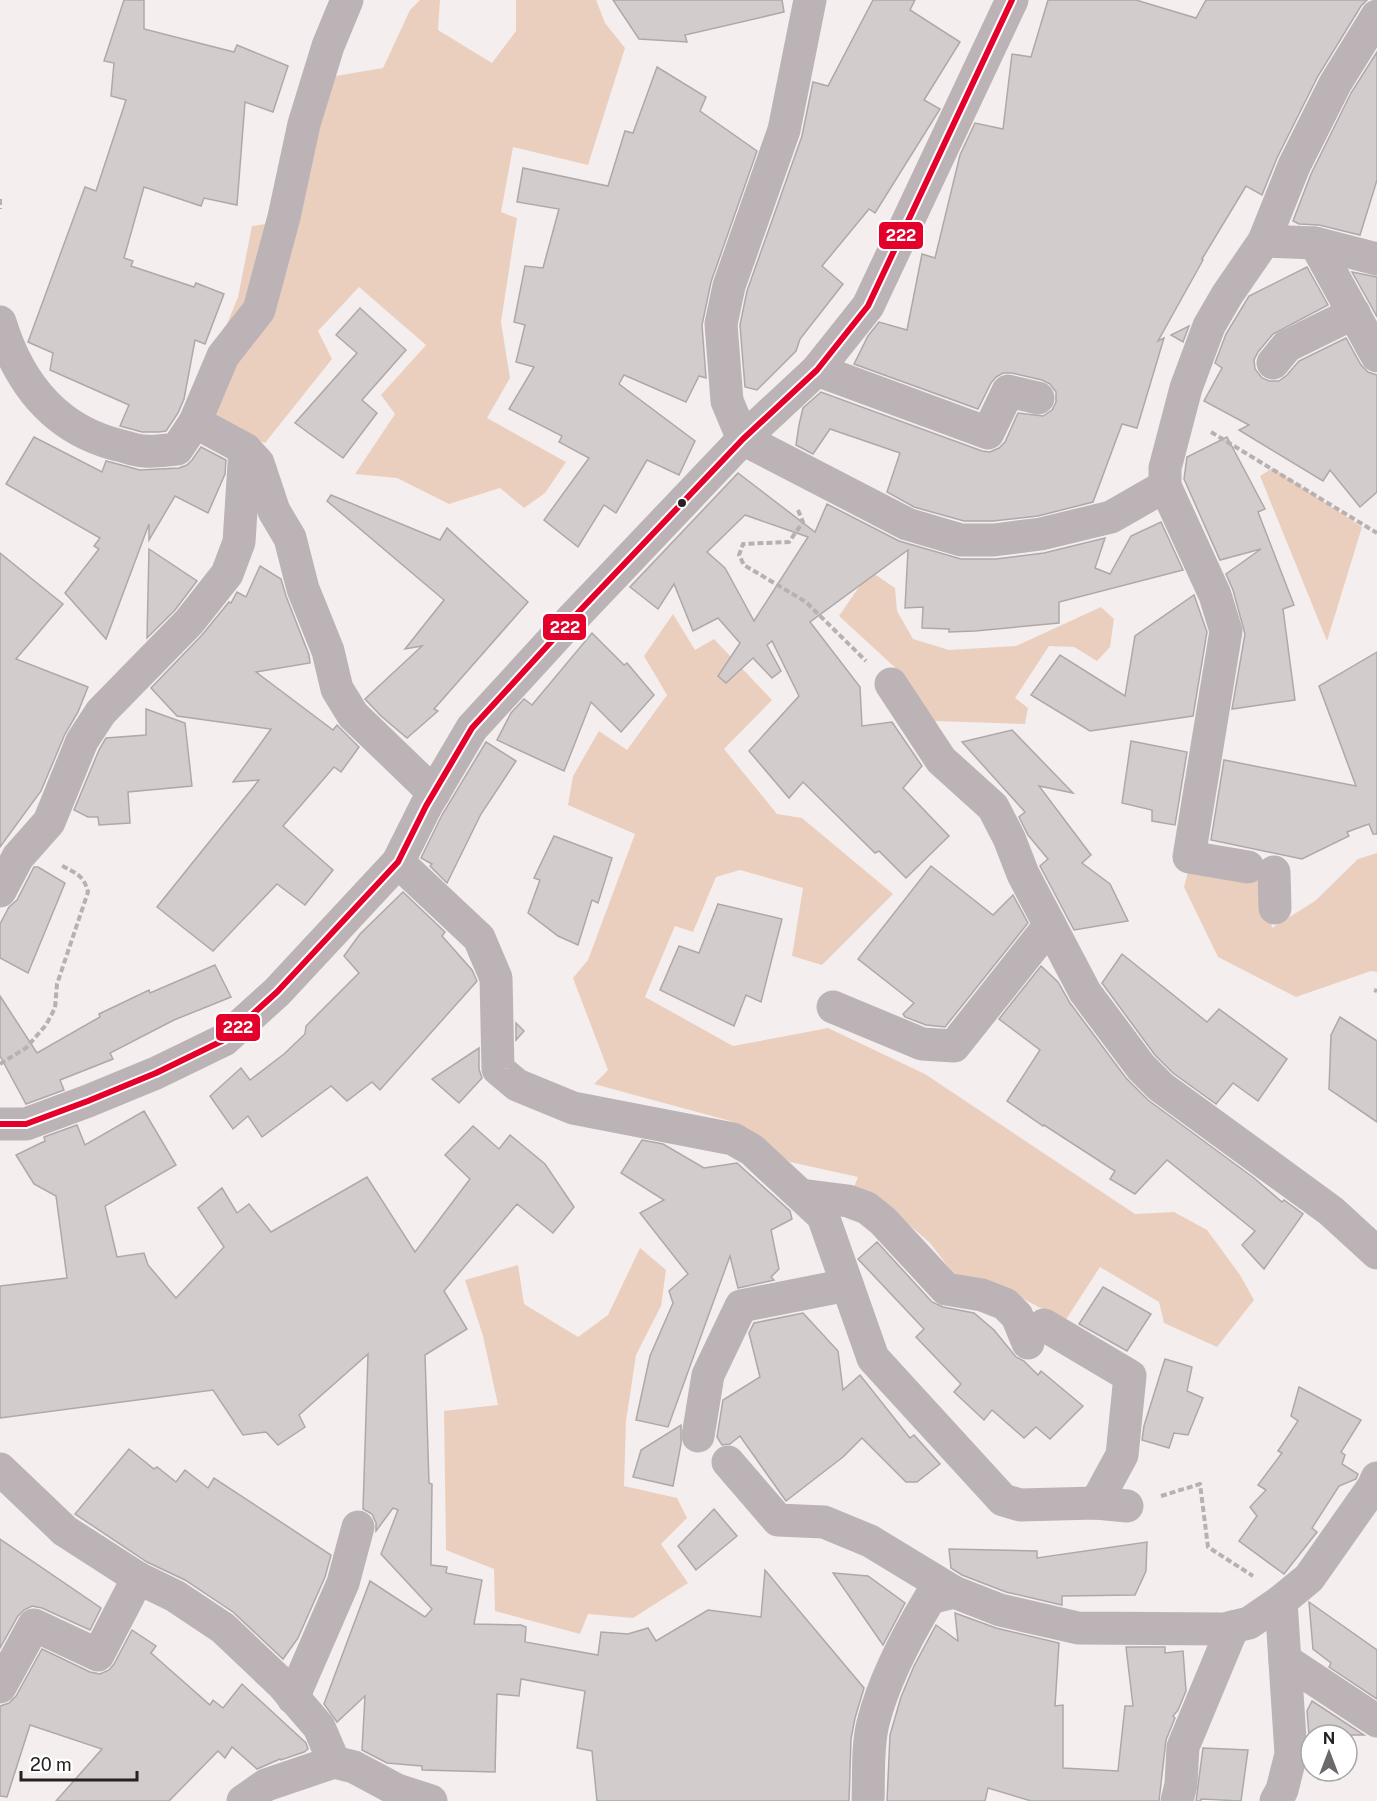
<svg xmlns="http://www.w3.org/2000/svg" width="1377" height="1801" viewBox="0 0 1377 1801" font-family="'Public Sans',sans-serif">
  <style>
    .forest { fill: #ebcfbe }
    .building { fill: #d2cdcc; stroke: #aea9a8; stroke-width: 1.5; fill-rule: evenodd }
    .lines { fill: none; stroke-linecap: round; stroke-linejoin: round }
    .path { stroke: #b7b1b2; stroke-width: 4; stroke-dasharray: 6 3; stroke-linecap: butt }
    .minor { stroke: #bcb3b7; stroke-width: 33 }
    .bus-1-casing { stroke: #fff; stroke-width: 10 }
    .bus-1 { stroke: #e4002b; stroke-width: 6 }
    .bus-dot { fill: #262122; stroke: #fff; stroke-width: 2 }
    .line-badge { stroke: #fff; stroke-width: 2 }
    .badge-label { font-size: 16px; text-anchor: middle; font-weight: bold; fill: #fff }
  </style>
  <rect width="100%" height="100%" fill="#f5eeee"/>
  <g class="forest">
    <polygon points="420,0 440,0 438,30 492,63 516,31 516,0 596,0 605,23 625,48 588,165 513,147 501,212 517,218 501,322 510,378 487,418 566,462 545,493 524,508 500,488 449,504 397,478 355,474 395,414 381,395 426,345 359,287 318,331 332,359 265,443 227,429 190,391 213,358 238,297 252,226 293,220 329,77 383,68 410,10"/>
    <polygon points="1273,468 1362,527 1327,641 1260,476"/>
    <polygon points="870,571 895,588 897,611 913,639 949,650 1016,646 1101,607 1114,619 1110,647 1097,661 1074,647 1049,646 1015,698 1028,708 1025,724 934,721 901,673 839,616"/>
    <polygon points="673,614 695,650 714,639 772,700 724,749 777,814 802,818 893,894 822,965 792,956 803,888 740,870 716,877 693,932 675,926 645,997 733,1046 828,1028 925,1074 1135,1214 1174,1212 1207,1230 1240,1275 1254,1300 1217,1347 1164,1323 1159,1302 1100,1267 1065,1321 1003,1288 953,1273 930,1243 883,1202 853,1189 858,1177 790,1162 734,1122 594,1084 608,1070 573,978 588,960 635,834 568,805 573,776 599,731 627,750 667,695 644,656"/>
    <polygon points="1377,853 1377,972 1371,971 1296,997 1218,957 1184,887 1188,872 1266,882 1272,928 1315,901 1358,859"/>
    <polygon points="640,1248 666,1270 661,1306 636,1355 626,1421 624,1486 677,1498 687,1518 661,1544 688,1583 633,1618 588,1614 580,1634 495,1611 494,1569 446,1550 444,1411 498,1405 483,1336 465,1280 518,1265 524,1304 578,1337 608,1315"/>
  </g>
  <g class="building">
    <polygon points="124,0 144,0 144,29 234,52 237,45 288,66 273,112 245,102 237,205 204,198 201,206 144,187 124,258 133,261 131,266 194,287 196,283 224,294 205,344 195,340 184,399 178,413 166,431 159,432 142,432 120,426 129,405 50,370 53,353 28,342 85,187 96,191 126,100 111,96 114,63 104,61"/>
    <polygon points="613,0 782,0 784,12 685,35 687,42 639,39"/>
    <polygon points="873,0 915,0 910,10 960,42 924,100 940,109 875,213 869,209 822,266 843,284 800,339 796,351 757,390 745,387 740,325 747,291 802,136 813,82 828,86"/>
    <polygon points="1048,0 1136,0 1196,18 1206,0 1367,0 1361,6 1318,76 1277,158 1262,195 1246,186 1202,259 1203,260 1158,341 1164,338 1137,428 1122,424 1093,502 1038,516 993,521 964,521 914,507 887,492 900,453 830,429 813,454 796,445 799,425 803,408 821,392 982,451 990,452 999,448 1005,442 1018,413 1043,416 1052,410 1056,402 1056,392 1050,384 1042,380 1012,373 1003,373 996,377 991,383 978,409 854,364 868,336 879,322 907,330 922,254 935,258 960,155 975,123 1003,129 1012,54 1031,57"/>
    <polygon points="1377,52 1377,180 1360,235 1319,225 1299,224 1293,221 1311,174 1351,93"/>
    <polygon points="657,67 706,97 700,111 757,151 711,282 702,325 706,378 699,376 686,402 624,375 619,384 695,441 679,475 647,460 616,513 604,505 578,547 544,520 589,458 559,442 562,436 509,409 534,367 516,362 525,325 514,322 525,266 543,268 559,209 517,202 523,168 608,186 625,131 633,133"/>
    <polygon points="1307,267 1328,305 1273,334 1258,352 1254,360 1255,369 1262,378 1269,381 1279,381 1287,375 1299,361 1346,338 1361,365 1368,372 1377,375 1377,492 1360,507 1330,470 1323,481 1239,430 1249,425 1204,401 1222,368 1215,363 1226,334 1249,296"/>
    <polygon points="1352,272 1377,277 1377,317 1370,304"/>
    <polygon points="360,308 406,350 362,400 377,413 343,458 295,423 357,353 336,335"/>
    <polygon points="1189,326 1183,342 1171,335"/>
    <polygon points="34,437 102,472 106,461 140,470 179,468 187,465 192,460 201,447 226,460 225,474 208,513 175,496 149,540 149,524 106,639 65,593 99,549 94,546 100,538 6,484"/>
    <polygon points="1227,437 1265,509 1258,512 1294,605 1283,609 1295,700 1232,709 1245,634 1233,590 1226,574 1261,549 1220,560 1184,479 1187,457"/>
    <path d="M738,473L815,532L827,504L899,541L961,559H996L1044,553L1105,538L1095,568L1110,574L1131,536L1161,522L1183,570L1059,602V623L975,631L949,632V629L922,628L923,607L905,608L908,550L810,622L860,687L862,726L892,722L922,766L903,788L949,836L906,878L879,851L875,853L803,782L789,798L749,751L799,696L772,641L767,645L781,671L772,678L753,658L726,683L718,676L740,643L718,618L693,631L674,584L658,609L630,587ZM745,515L808,537L754,621L725,568L707,552Z"/>
    <polygon points="331,495 440,540 447,528 528,602 434,709 438,711 407,738 381,716 365,699 422,646 405,649 444,600 327,501"/>
    <polygon points="149,549 197,581 175,610 147,638"/>
    <polygon points="0,553 63,604 16,659 88,687 78,712 65,734 41,791 0,847"/>
    <polygon points="260,566 281,579 286,596 309,655 310,663 256,672 333,730 337,725 359,747 341,772 334,767 283,826 333,870 305,905 277,884 213,951 157,907 259,780 233,782 271,729 177,716 151,688 202,635 229,602 231,603 237,592 246,597"/>
    <polygon points="1194,595 1207,632 1193,716 1090,731 1031,695 1060,655 1125,696 1135,636"/>
    <polygon points="592,633 624,665 627,663 654,695 621,732 591,702 564,771 497,740 511,713 524,699 532,705"/>
    <polygon points="1377,652 1377,834 1373,834 1369,824 1347,832 1349,836 1302,859 1211,840 1224,760 1356,786 1319,686"/>
    <polygon points="146,709 185,723 192,786 128,792 130,823 99,825 98,817 88,817 74,810 99,750 106,738 146,735"/>
    <polygon points="1012,730 1073,793 1039,786 1091,855 1082,863 1110,884 1128,921 1074,930 1040,866 1048,859 1028,835 1019,817 1025,812 962,742"/>
    <polygon points="1131,741 1187,752 1175,825 1152,821 1152,810 1122,803"/>
    <polygon points="486,742 516,761 481,814 447,883 430,866 432,864 421,858 442,815"/>
    <polygon points="554,836 612,858 598,903 592,900 578,945 558,936 528,913 540,880 534,878"/>
    <polygon points="931,866 993,915 1013,895 1028,923 945,1027 926,1025 905,1017 903,1014 914,1003 858,959"/>
    <polygon points="34,867 38,867 65,883 28,973 0,958 0,924 9,907 17,900"/>
    <polygon points="403,892 445,932 442,936 472,970 477,981 380,1090 372,1082 347,1101 331,1086 262,1137 248,1116 233,1129 210,1096 241,1068 250,1080 284,1054 305,1034 306,1026 359,973 344,956 360,934"/>
    <polygon points="718,904 782,919 761,1002 746,995 734,1026 660,990 679,946 699,953"/>
    <polygon points="1122,954 1207,1022 1219,1009 1287,1059 1258,1101 1233,1083 1216,1104 1173,1073 1155,1055 1102,983"/>
    <polygon points="215,965 231,997 174,1020 110,1053 113,1059 60,1080 64,1090 26,1104 0,1056 0,996 37,1053 100,1017 99,1014 149,990 150,993"/>
    <polygon points="1041,966 1058,982 1070,1003 1126,1078 1148,1100 1254,1178 1282,1202 1284,1200 1303,1214 1264,1269 1242,1245 1255,1231 1167,1160 1135,1194 1110,1179 1115,1171 1044,1125 1043,1126 1007,1101 1040,1050 999,1019"/>
    <polygon points="1340,1017 1377,1041 1377,1122 1329,1089 1331,1035"/>
    <polygon points="516,1023 524,1031 516,1040"/>
    <polygon points="479,1048 479,1069 482,1078 459,1103 432,1079"/>
    <polygon points="144,1111 176,1165 105,1206 117,1257 144,1253 148,1265 176,1298 224,1247 198,1208 222,1188 237,1213 249,1204 271,1232 367,1177 415,1252 470,1179 445,1155 473,1126 499,1149 510,1135 545,1164 574,1207 553,1233 517,1204 444,1291 467,1329 425,1355 429,1483 432,1484 431,1565 447,1567 446,1573 482,1580 474,1624 521,1625 526,1627 525,1642 598,1655 601,1632 628,1634 648,1628 656,1641 708,1610 761,1617 765,1570 864,1688 855,1718 851,1739 849,1801 597,1801 592,1751 577,1748 585,1691 521,1679 519,1696 497,1694 495,1772 422,1770 422,1766 387,1763 362,1750 365,1696 337,1722 324,1704 370,1581 425,1617 432,1609 381,1554 398,1510 393,1508 376,1531 376,1523 372,1514 363,1509 368,1354 299,1415 305,1427 278,1445 266,1432 243,1435 213,1390 0,1418 0,1286 67,1278 56,1196 34,1184 16,1155 45,1141 44,1137 77,1125 85,1145"/>
    <polygon points="642,1140 663,1144 704,1168 737,1163 790,1211 792,1219 771,1230 779,1269 771,1277 774,1280 738,1288 730,1256 668,1427 636,1420 650,1356 673,1303 669,1291 688,1274 640,1213 664,1200 621,1173"/>
    <polygon points="877,1242 932,1302 943,1307 974,1313 994,1330 1016,1357 1024,1361 1038,1375 1041,1371 1083,1406 1050,1439 1036,1427 1024,1438 992,1410 984,1420 954,1392 961,1384 916,1337 924,1329 858,1259"/>
    <polygon points="1103,1287 1151,1314 1127,1351 1079,1324"/>
    <polygon points="803,1313 838,1351 843,1390 860,1375 910,1438 914,1435 940,1464 917,1482 906,1482 862,1438 843,1457 786,1501 740,1436 730,1444 722,1445 717,1437 723,1400 760,1377 749,1333 754,1323"/>
    <polygon points="1165,1359 1192,1367 1187,1391 1203,1398 1188,1435 1174,1433 1169,1448 1142,1440 1144,1426"/>
    <polygon points="1299,1387 1361,1420 1341,1452 1345,1455 1342,1464 1358,1474 1356,1479 1339,1486 1312,1528 1317,1532 1284,1574 1239,1541 1257,1516 1250,1507 1266,1490 1258,1485 1282,1453 1278,1451 1298,1421 1291,1416"/>
    <polygon points="681,1425 681,1444 673,1486 633,1477 641,1450"/>
    <polygon points="129,1449 154,1469 157,1467 176,1482 185,1470 208,1488 214,1478 331,1555 325,1577 298,1638 283,1659 233,1612 185,1580 147,1562 75,1514"/>
    <polygon points="714,1509 737,1536 696,1570 678,1546"/>
    <polygon points="0,1539 101,1608 90,1630 42,1608 32,1606 24,1610 18,1616 0,1648"/>
    <polygon points="1147,1542 1146,1571 1135,1595 1062,1596 1062,1605 1006,1592 962,1575 951,1568 949,1549 1037,1551 1037,1558"/>
    <polygon points="833,1573 868,1576 905,1603 883,1645"/>
    <polygon points="1309,1602 1377,1650 1377,1699 1329,1667 1331,1663 1313,1649"/>
    <polygon points="955,1613 996,1628 1059,1643 1055,1706 1063,1705 1063,1768 1118,1771 1125,1706 1133,1706 1126,1647 1165,1647 1165,1653 1183,1651 1186,1691 1178,1710 1173,1716 1175,1718 1166,1740 1159,1801 1031,1801 988,1788 985,1801 887,1801 890,1735 901,1697 914,1666 936,1625 958,1641"/>
    <polygon points="132,1630 156,1646 151,1653 210,1705 213,1700 223,1708 242,1684 306,1743 308,1749 304,1752 281,1760 280,1759 257,1769 232,1747 225,1758 218,1751 169,1801 56,1801 102,1749 30,1725 7,1797 0,1796 0,1706 9,1703 16,1696 42,1649 90,1672 100,1674 109,1670 114,1664"/>
    <polygon points="1312,1701 1364,1735 1309,1735 1307,1711"/>
    <polygon points="1203,1748 1248,1750 1241,1801 1201,1799 1201,1801 1196,1801"/>
  </g>
  <g class="lines">
    <g class="path">
      <polyline points="0,199 0,209"/>
      <polyline points="1211,432 1377,533"/>
      <polyline points="798,510 803,522 789,542 743,544 739,555 744,565 806,602 866,661"/>
      <polyline points="1374,990 1377,991"/>
      <path d="M0,1064L26,1048L46,1025L55,1008L57,984L88,892C84,875 75,873 61,865"/>
      <polyline points="1161,1496 1200,1484 1208,1547 1253,1576"/>
    </g>
    <g class="minor">
      <polyline points="810,0 784,130 729,286 721,324 727,401 743,439 907,524 961,540 994,540 1041,534 1111,517 1165,486"/>
      <polyline points="1264,241 1315,243 1377,259"/>
      <polyline points="1315,243 1377,356"/>
      <path d="M0,322C19,384 56,431 122,446C129,448 137,451 144,451C155,452 166,450 177,449L195,422L223,356L259,310L284,217L304,124L328,46L347,0"/>
      <polyline points="1273,363 1287,346 1354,313"/>
      <polyline points="817,370 988,433 1008,391 1038,398"/>
      <polyline points="195,422 245,449 258,463 274,511 290,538 303,589 328,651 337,689 353,715 434,793"/>
      <polyline points="891,684 941,760 993,807 1009,838 1023,874 1085,992 1141,1067 1161,1087 1331,1211 1377,1253"/>
      <polyline points="398,862 479,938 496,978 498,1069 517,1085 573,1108 733,1139 752,1150 823,1216 873,1358 1003,1500 1020,1505 1096,1503 1127,1506"/>
      <polyline points="1248,867 1189,857 1226,631 1215,595 1165,486 1165,468 1186,388 1209,326 1227,295 1264,241 1294,166 1335,84 1377,16"/>
      <polyline points="1274,872 1275,908"/>
      <polyline points="0,891 18,857 49,822 82,741 101,712 189,622 227,574 239,542 245,449"/>
      <polyline points="833,1007 922,1044 954,1046 1050,925"/>
      <polyline points="0,1124 26,1124 88,1101 156,1073 224,1040 277,992 398,862 426,806 472,728 571,620 743,439 817,370 868,306 1012,0"/>
      <polyline points="801,1195 848,1201 867,1208 883,1221 946,1289 982,1295 1005,1304 1017,1316 1028,1343"/>
      <polyline points="1044,1325 1130,1376 1122,1455 1096,1503"/>
      <polyline points="698,1436 708,1375 741,1306 847,1285"/>
      <polyline points="728,1462 778,1520 824,1522 870,1541 954,1592"/>
      <polyline points="0,1469 65,1531 138,1578 175,1596 223,1628 282,1684 319,1727 334,1762"/>
      <polyline points="1285,1660 1377,1721"/>
      <polyline points="0,1687 34,1625 98,1655 138,1578"/>
      <polyline points="293,1698 343,1583 358,1527"/>
      <polyline points="243,1801 266,1785 334,1762 354,1767 397,1790 431,1801"/>
      <path d="M868,1801C869,1776 867,1747 873,1723C884,1679 907,1636 930,1598L954,1592L1000,1610L1078,1628L1224,1629L1249,1623L1281,1601L1309,1578L1373,1487L1377,1478"/>
      <polyline points="1177,1801 1181,1784 1183,1747 1233,1627"/>
      <polyline points="1276,1801 1282,1790 1291,1754 1281,1601"/>
    </g>
    <g class="bus-1-casing">
      <polyline id="bus-1" points="0,1124 26,1124 88,1101 156,1073 224,1040 277,992 398,862 426,806 472,728 571,620 743,439 817,370 868,306 1012,0"/>
    </g>
    <use href="#bus-1" class="bus-1"/>
  </g>
  <circle class="bus-dot" cx="682" cy="503" r="5"/>
  <g class="line-badge">
    <rect x="878" y="221" width="46" height="29" rx="6" fill="#e4002b"/>
    <rect x="542" y="613" width="45" height="28" rx="6" fill="#e4002b"/>
    <rect x="215" y="1013" width="46" height="29" rx="6" fill="#e4002b"/>
  </g>
  <g class="badge-label">
    <text x="901" y="241">222</text>
    <text x="565" y="633">222</text>
    <text x="238" y="1033">222</text>
  </g>
  <g transform="translate(1329 1753)"><circle r="28" fill="#ffffff" stroke="#a8a6a7" stroke-width="1.5"/>
  <path d="M0-4.5L10 22L0 15L-10 22Z" fill="#6e6969"/>
  <text y="-9" font-size="16" font-weight="bold" text-anchor="middle" fill="#262122">N</text>
  </g>
  <path d="M21 1771v9h116v-9" fill="none" stroke="#262122" stroke-width="3"/>
  <text x="30" y="1771" font-size="18" fill="#262122" stroke="#ffffff" stroke-width="4.5" paint-order="stroke">20 m</text>
</svg>
